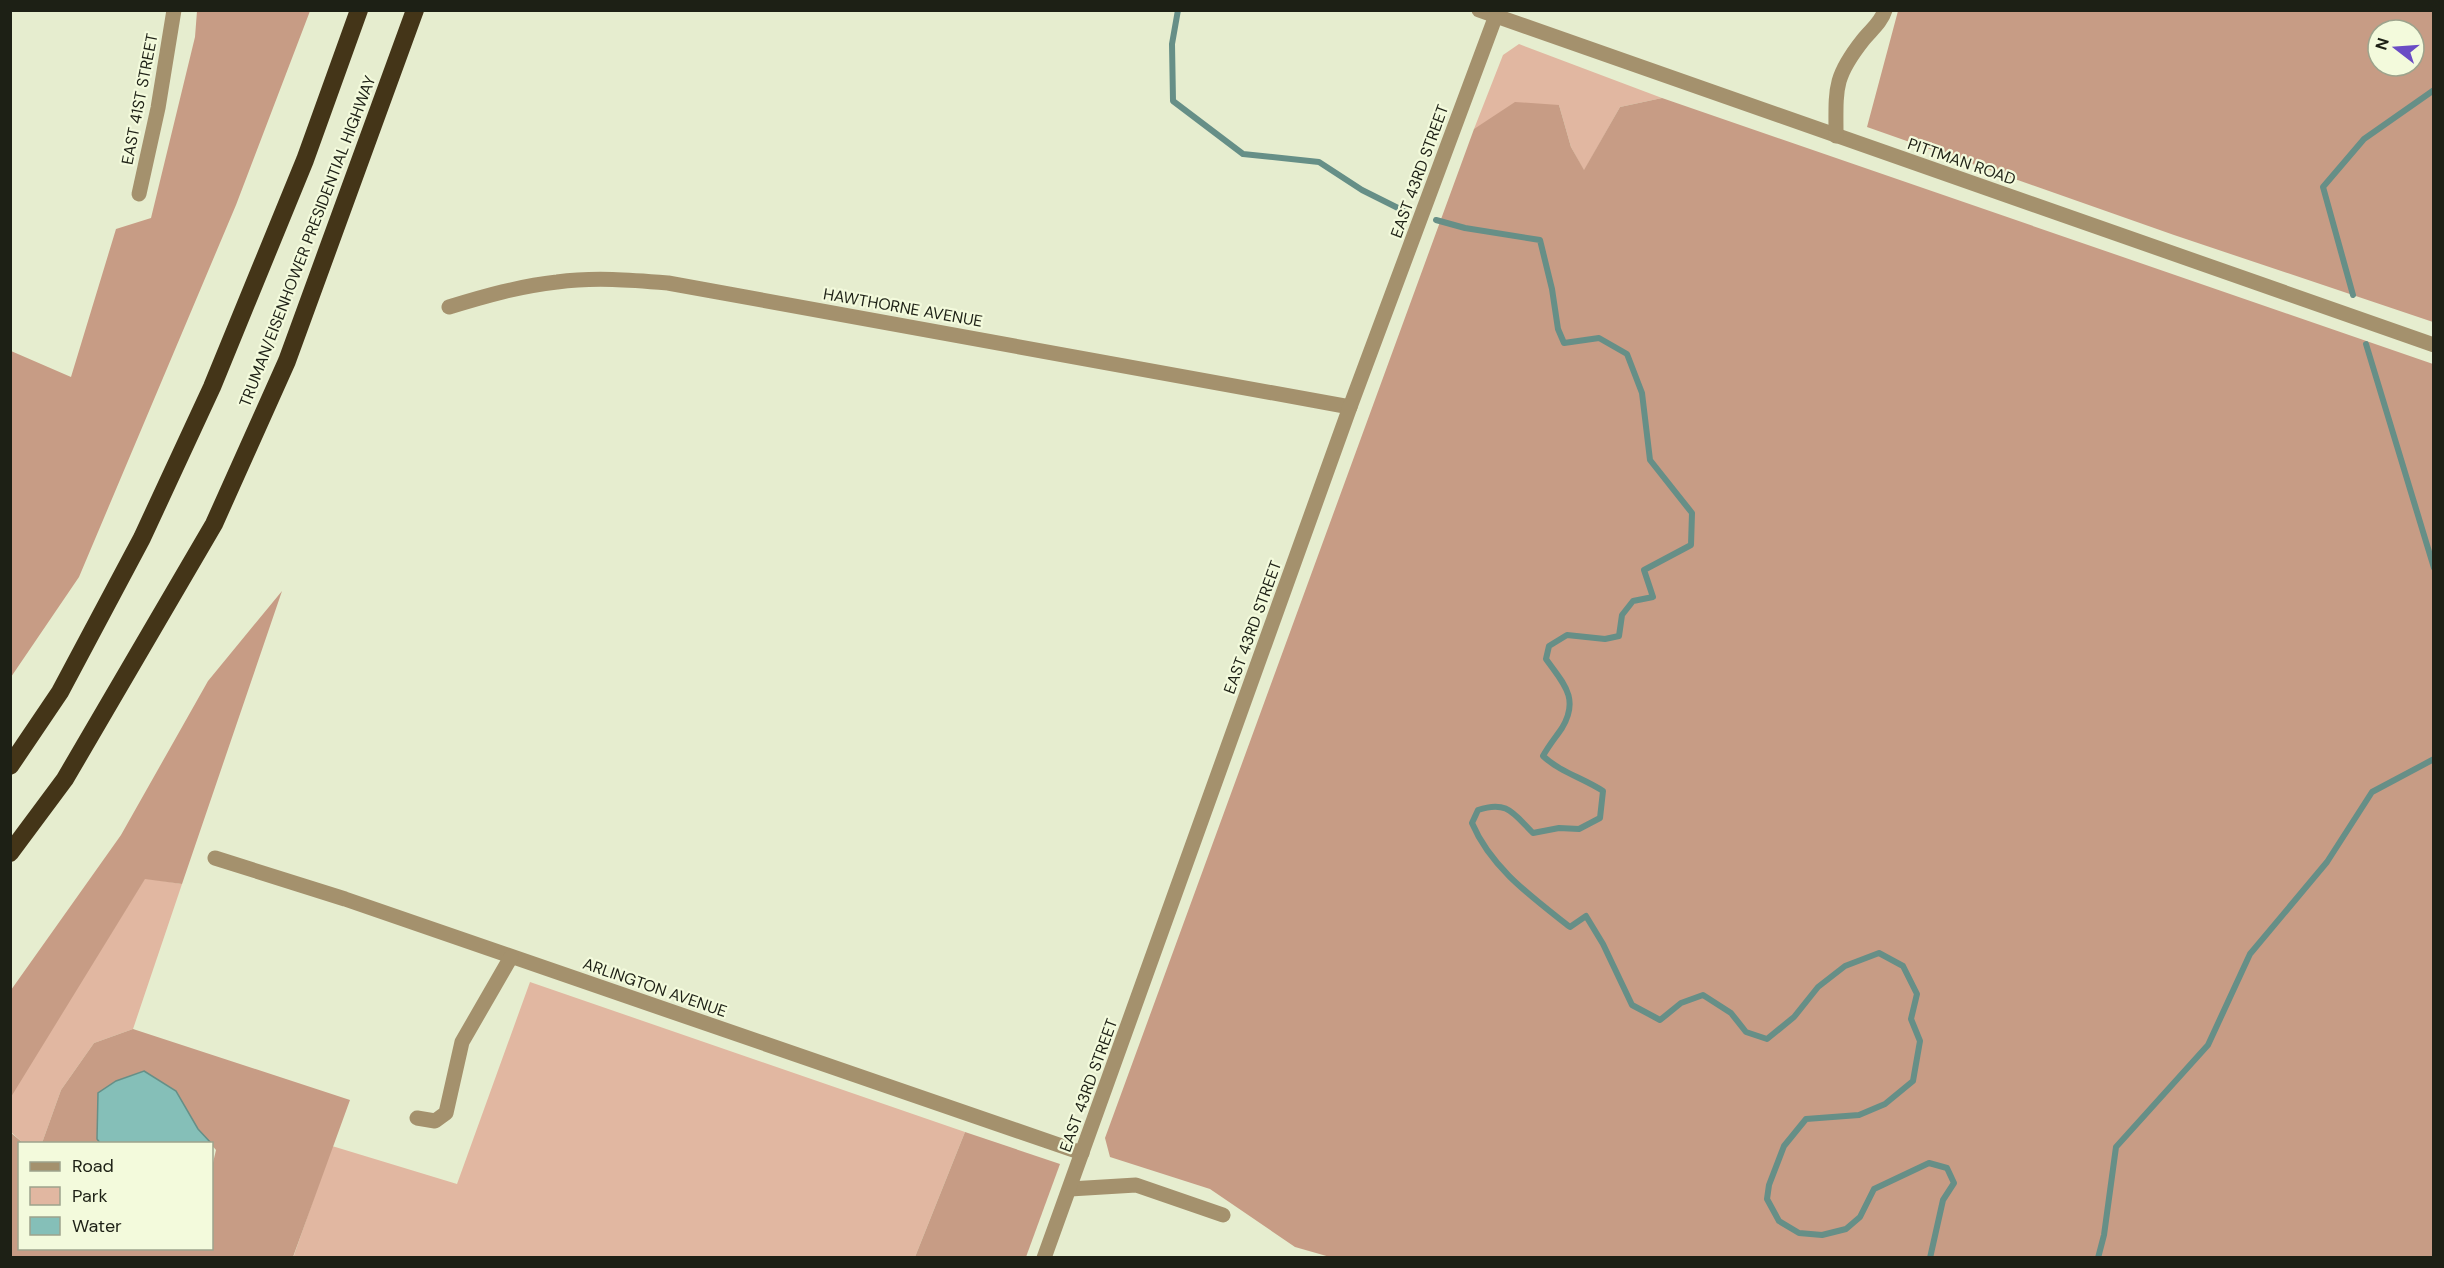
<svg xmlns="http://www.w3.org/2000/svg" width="2444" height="1268" viewBox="0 0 2444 1268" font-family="'DM Sans',sans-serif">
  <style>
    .green { fill: #e1b7a1 }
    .forest { fill: #c79c85; fill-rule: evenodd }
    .water { fill: #85bfb8; stroke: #668f87; stroke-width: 1.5 }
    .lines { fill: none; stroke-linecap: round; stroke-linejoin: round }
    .stream { stroke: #668f87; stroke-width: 6 }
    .minor { stroke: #a4916d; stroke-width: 15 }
    .highway { stroke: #443518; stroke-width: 18 }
    .labels { text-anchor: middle; stroke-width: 4.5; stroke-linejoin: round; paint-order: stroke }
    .street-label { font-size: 16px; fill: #1d2015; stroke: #f3fadc }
  </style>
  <rect width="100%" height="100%" fill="#e6edcf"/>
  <g class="green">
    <polygon points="1519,44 1662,98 1620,107 1584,171 1571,147 1559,105 1474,129 1503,55"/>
    <polygon points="145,878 182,884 133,1029 94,1043 61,1090 42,1143 23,1143 11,1132 10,1097"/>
    <polygon points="530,982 965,1132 915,1257 293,1258 332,1146 457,1184"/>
  </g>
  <g class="forest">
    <polygon points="197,11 310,11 236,205 79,577 11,677 11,351 71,377 116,229 151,218 195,37"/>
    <path d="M1898,11H2433V322L2174,235L1867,127ZM2378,30H2414V66H2378Z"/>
    <polygon points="1662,98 2433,364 2433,1257 1330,1257 1295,1247 1210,1189 1110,1157 1105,1138 1474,129 1515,102 1559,105 1571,147 1584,170 1620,107"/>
    <polygon points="282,591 182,884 145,879 11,1097 11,990 121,835 208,681"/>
    <polygon points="133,1029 350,1100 293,1257 11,1257 10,1132 23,1143 20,1144 20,1248 212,1248 212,1167 216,1150 198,1129 176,1091 144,1071 116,1081 98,1093 97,1139 100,1143 42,1143 61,1090 94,1043"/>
    <polygon points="965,1132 1060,1164 1026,1257 915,1257"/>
  </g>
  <polygon class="water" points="144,1071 176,1091 198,1129 211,1143 100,1143 97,1139 98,1093 116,1081"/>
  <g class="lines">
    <g class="stream">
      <polyline points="1178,10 1172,44 1173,101 1243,154 1319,162 1362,190 1406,212"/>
      <path d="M1436,220L1465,228L1540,240L1552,289L1558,329L1564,343L1599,338L1627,354L1642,393L1650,460L1692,513L1691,545L1644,570L1653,597L1633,601L1622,615L1619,636L1605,639L1567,635L1549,646L1546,659C1563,683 1580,698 1562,728C1556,737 1549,745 1543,756C1560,772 1583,778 1603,791L1600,818L1579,829L1559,828L1533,833C1513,813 1507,800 1478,810L1472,823C1491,868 1532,897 1570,927L1586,916L1603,944L1632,1005L1660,1020L1681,1003L1703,995L1731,1013L1746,1032L1767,1039L1794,1017L1818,987L1845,966L1879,953L1903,966L1917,994L1911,1019L1920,1041L1913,1081L1885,1104L1859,1115L1806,1119L1784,1146L1769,1185L1767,1199L1779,1221L1799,1233L1822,1235L1846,1229L1860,1217L1874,1189L1929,1163L1947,1168L1954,1183L1943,1200L1930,1258"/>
      <polyline points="2353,295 2323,187 2364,139 2434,90"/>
      <polyline points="2366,344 2434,568"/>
      <polyline points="2098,1258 2104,1235 2116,1147 2208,1045 2250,954 2327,862 2372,792 2434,759"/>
    </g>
    <g class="minor">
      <polyline points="1479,10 2434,345"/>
      <path d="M1836,136C1836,89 1833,78 1863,40C1871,30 1881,23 1885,10"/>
      <polyline points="139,194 158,108 174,10"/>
      <path d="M449,307C485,296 520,286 557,282C594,277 631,280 668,283L1350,407"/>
      <polyline points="215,858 345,899 1082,1153"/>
      <polyline points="417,1118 435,1121 446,1113 462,1042 511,957"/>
      <polyline points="1070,1189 1136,1185 1223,1215"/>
      <polyline points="1044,1258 1350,407 1498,10"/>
    </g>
    <g class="highway">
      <polyline points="10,766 60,692 142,538 212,387 305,160 359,10"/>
      <polyline points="10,853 65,779 214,524 287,361 415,10"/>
    </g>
  </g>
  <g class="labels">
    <g class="street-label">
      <text transform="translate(139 99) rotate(-79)" y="6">EAST 41ST STREET</text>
      <text transform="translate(1962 161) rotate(19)" y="6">PITTMAN ROAD</text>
      <text transform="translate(1419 171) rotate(-70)" y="6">EAST 43RD STREET</text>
      <text transform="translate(307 241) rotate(-69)" y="6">TRUMAN/EISENHOWER PRESIDENTIAL HIGHWAY</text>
      <text transform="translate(903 307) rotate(10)" y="6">HAWTHORNE AVENUE</text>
      <text transform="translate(1252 627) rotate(-70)" y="6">EAST 43RD STREET</text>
      <text transform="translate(655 987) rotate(19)" y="6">ARLINGTON AVENUE</text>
      <text transform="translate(1088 1085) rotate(-70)" y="6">EAST 43RD STREET</text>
    </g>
  </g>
  <rect width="2444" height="1268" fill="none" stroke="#1d2015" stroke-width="24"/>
  <rect x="18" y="1142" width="195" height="108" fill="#f3fadc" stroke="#9da38c" stroke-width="1.5"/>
  <rect x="30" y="1162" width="30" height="9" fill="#a4916d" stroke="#9da38c" stroke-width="1.5"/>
  <text x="72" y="1172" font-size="18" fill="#1d2015">Road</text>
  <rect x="30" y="1187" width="30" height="18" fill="#e1b7a1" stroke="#9da38c" stroke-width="1.5"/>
  <text x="72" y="1202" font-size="18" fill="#1d2015">Park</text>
  <rect x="30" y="1217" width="30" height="18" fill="#85bfb8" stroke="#9da38c" stroke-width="1.5"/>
  <text x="72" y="1232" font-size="18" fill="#1d2015">Water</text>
  <g transform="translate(2396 48) rotate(287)"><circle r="28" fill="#f3fadc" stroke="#9da38c" stroke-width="1.5"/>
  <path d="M0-4.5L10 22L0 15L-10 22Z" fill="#6a4cc5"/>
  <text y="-9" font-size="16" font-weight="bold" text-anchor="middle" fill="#1d2015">N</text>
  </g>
</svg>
